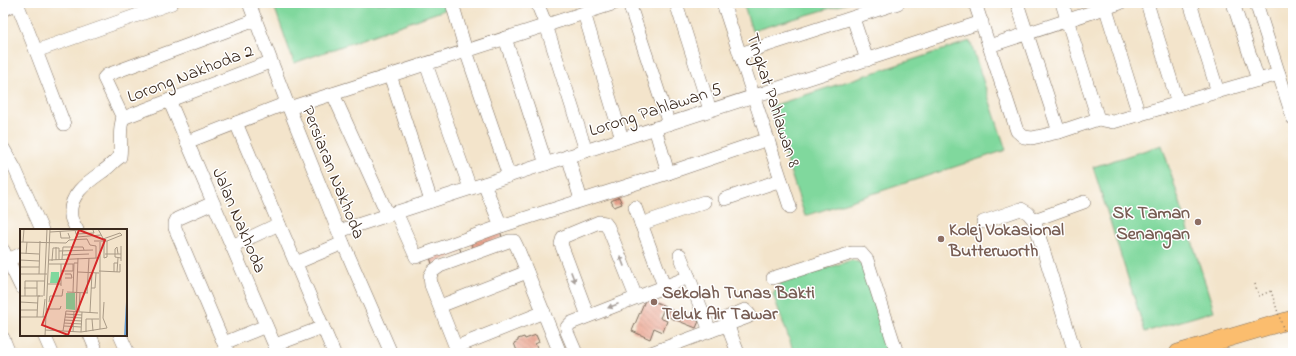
<svg xmlns="http://www.w3.org/2000/svg" width="1296" height="356" viewBox="0 0 1296 356" font-family="'Indie Flower',sans-serif">
  <style>
    .green { fill: #80d89d; stroke: #5e815e }
    .building { fill: url(#building-back-hatch) }
    .lines { fill: none; stroke-linecap: round; stroke-linejoin: round }
    .minor-casing { stroke: #7b6b5b; stroke-width: 14 }
    .major-casing { stroke: #7b6b5b; stroke-width: 18 }
    .path { stroke: #7b6b5b; stroke-width: 1.5; stroke-dasharray: 1 3; stroke-linecap: butt }
    .minor { stroke: #fff; stroke-width: 13 }
    .major { stroke: #fbbd6e; stroke-width: 17 }
    .path-bridge { stroke: #7b6b5b; stroke-width: 1.5; stroke-dasharray: 1 3; stroke-linecap: butt }
    .oneway { fill: #a79f9a }
    .education-dot { fill: #8d6e63; stroke: #fff; stroke-width: 1.5 }
    .labels { text-anchor: middle; stroke-width: 3; stroke-linejoin: round; paint-order: stroke }
    .street-label { font-size: 18px; fill: #3b2a1e; stroke: #fff }
    .education-label { font-size: 18px; font-weight: bold; fill: #785e54; stroke: #fff; text-anchor: start }
    .inset-river { fill: none; stroke: #68a0d6; stroke-width: 2 }
    .inset-road { fill: none; stroke: #a99a86; stroke-width: 1 }
    .view { fill: #d62828; fill-opacity: 0.15; stroke: #d62828; stroke-width: 2 }
    .inset-edge { fill: none; stroke: #3b2a1e; stroke-width: 2 }
  </style>
  <defs>
    <pattern id="building-back-hatch" width="6" height="6" patternUnits="userSpaceOnUse"><rect width="6" height="6" fill="#eaa18b"/><path d="M-1 5l2 2M0 0l6 6M5-1l2 2" fill="none" stroke="#bf8371"/></pattern>
  </defs>
  <rect width="100%" height="100%" fill="#fff"/>
  <filter id="ink" filterUnits="userSpaceOnUse"><feTurbulence type="fractalNoise" baseFrequency=".025" numOctaves="2"/><feDisplacementMap in="SourceGraphic" scale="8" xChannelSelector="R" yChannelSelector="G"/><feConvolveMatrix kernelMatrix="1 2 1 2 8 2 1 2 1" color-interpolation-filters="sRGB"/></filter>
  <filter id="wash" filterUnits="userSpaceOnUse"><feTurbulence type="fractalNoise" baseFrequency=".012" numOctaves="4" result="noise"/><feDisplacementMap in="SourceGraphic" scale="16" xChannelSelector="R" yChannelSelector="G"/><feGaussianBlur stdDeviation="0.9" result="paint"/><feColorMatrix in="noise" values="0 0 0 0 0 0 0 0 0 0 0 0 0 0 0 0 0 1.4 0 .05"/><feComposite in="paint" operator="in"/></filter>
  <g filter="url(#wash)">
    <rect width="100%" height="100%" fill="#f3e4cb"/>
    <g class="green">
      <polygon points="273,3 444,3 447,9 294,63"/>
      <polygon points="743,3 848,3 752,31"/>
      <polygon points="970,41 1006,150 805,216 769,107"/>
      <polygon points="1162,145 1214,311 1145,332 1093,167"/>
      <polygon points="852,260 861,263 891,353 794,353 773,294 781,283"/>
    </g>
    <g id="blocks">
      <g class="building">
        <polygon points="619,197 622,204 614,207 611,201"/>
        <polygon points="500,230 502,237 473,249 471,242"/>
        <polygon points="459,246 461,252 432,264 430,257"/>
        <polygon points="646,298 665,306 660,318 667,321 663,332 654,328 650,339 632,331"/>
        <polygon points="669,309 699,321 696,328 666,316"/>
        <polygon points="536,335 539,342 535,344 538,350 532,353 516,353 516,352 517,351 514,343 518,341 518,339 524,337 525,339"/>
      </g>
    </g>
  </g>
  <g filter="url(#ink)">
    <use href="#blocks" fill-opacity="0" stroke="#7b6b5b" stroke-width="1"/>
    <g class="lines">
      <g class="minor-casing">
        <g id="minor">
          <polyline points="17,3 36,51 64,124"/>
          <polyline points="249,3 289,108 343,243 391,353"/>
          <polyline points="452,3 466,51 509,176"/>
          <polyline points="537,3 546,25 586,151"/>
          <polyline points="629,3 669,124"/>
          <polyline points="676,3 710,110"/>
          <polyline points="723,3 790,207"/>
          <polyline points="975,3 1017,131 1024,137 1032,138 1059,132 1098,119 1113,122 1279,74"/>
          <polyline points="1017,3 1059,132"/>
          <polyline points="1062,3 1098,119"/>
          <polyline points="1104,3 1139,115"/>
          <polyline points="1147,3 1178,103"/>
          <polyline points="1190,3 1218,92"/>
          <polyline points="1233,3 1258,80"/>
          <polyline points="1256,3 1293,118"/>
          <polyline points="3,10 17,3"/>
          <polyline points="584,13 622,139"/>
          <polyline points="853,18 867,60"/>
          <polyline points="505,38 546,164"/>
          <polyline points="989,46 1120,3"/>
          <polyline points="36,51 172,3"/>
          <polyline points="740,54 898,3"/>
          <polyline points="426,64 470,188"/>
          <polyline points="390,75 431,201"/>
          <polyline points="333,94 388,215"/>
          <polyline points="169,100 278,353"/>
          <polyline points="289,108 615,3"/>
          <polyline points="123,118 270,62"/>
          <polyline points="236,123 334,353"/>
          <polyline points="655,128 668,173"/>
          <polyline points="187,142 287,103"/>
          <polyline points="3,148 15,169 42,230"/>
          <polyline points="568,156 581,200"/>
          <polyline points="484,184 501,226"/>
          <polyline points="725,199 781,180"/>
          <polyline points="213,203 177,219 175,223 175,228 228,353"/>
          <polyline points="635,207 664,286"/>
          <polyline points="396,212 416,257 501,226 668,173 768,139"/>
          <polyline points="1034,220 1084,202"/>
          <polyline points="983,222 1021,209 1028,213 1034,220 1075,353"/>
          <polyline points="641,224 704,202"/>
          <path d="M77,230C75,226 71,220 71,216C68,193 91,180 106,169C111,165 115,160 120,157C122,143 118,131 123,118L104,78L107,75L256,20"/>
          <polyline points="339,231 982,22"/>
          <polyline points="232,246 279,224"/>
          <polyline points="3,250 21,287"/>
          <polyline points="680,255 710,331"/>
          <polyline points="8,260 21,254"/>
          <polyline points="296,263 343,243"/>
          <polyline points="773,278 852,253 861,253 867,260 897,353"/>
          <polyline points="440,306 527,272"/>
          <polyline points="588,316 561,244 563,237 599,222 605,223 608,227 636,297"/>
          <polyline points="44,335 52,353"/>
          <polyline points="90,335 95,347 94,353"/>
          <polyline points="120,335 128,353"/>
          <polyline points="3,338 9,353"/>
          <polyline points="224,343 266,326"/>
          <polyline points="275,345 323,327"/>
          <polyline points="456,347 544,312"/>
          <polyline points="458,353 431,285 430,276 433,271 440,266 509,241 514,241 517,247 560,353"/>
          <polyline points="576,353 567,332 567,327 571,323 689,277"/>
          <path d="M651,353C683,341 716,329 748,317L749,314L745,310L726,318C728,329 734,342 738,353"/>
        </g>
      </g>
      <g class="major-casing">
        <polyline id="major" points="1178,353 1293,319"/>
      </g>
      <polyline class="path" points="1255,284 1259,296 1271,291"/>
      <use href="#minor" class="minor"/>
      <use href="#major" class="major"/>
      <polyline class="path-bridge" points="1271,291 1284,331"/>
    </g>
    <defs><path id="oneway-solid" d="M-6-.8H1V-3.2L6.5 0L1 3.2V.8H-6Z"/></defs>
    <g class="oneway">
      <use href="#oneway-solid" transform="translate(622 261) rotate(-111)"/>
      <use href="#oneway-solid" transform="translate(573 277) rotate(69)"/>
      <use href="#oneway-solid" transform="translate(613 306) rotate(159)"/>
    </g>
  </g>
  <g class="education-dot">
    <circle cx="1198" cy="222" r="4"/>
    <circle cx="941" cy="239" r="4"/>
    <circle cx="654" cy="302" r="4"/>
  </g>
  <g class="labels">
    <g class="street-label">
      <text transform="translate(190 73) rotate(-21)" y="6">Lorong Nakhoda 2</text>
      <text transform="translate(774 100) rotate(72)" y="6">Tingkat Pahlawan 8</text>
      <text transform="translate(655 109) rotate(-18)" y="6">Lorong Pahlawan 5</text>
      <text transform="translate(334 172) rotate(68)" y="6">Persiaran Nakhoda</text>
      <text transform="translate(240 220) rotate(67)" y="6">Jalan Nakhoda</text>
    </g>
    <g class="education-label">
      <text x="1190" y="218" text-anchor="end">SK Taman<tspan x="1190" dy="21">Senangan</tspan></text>
      <text x="949" y="235">Kolej Vokasional<tspan x="949" dy="21">Butterworth</tspan></text>
      <text x="662" y="298">Sekolah Tunas Bakti<tspan x="662" dy="21">Teluk Air Tawar</tspan></text>
    </g>
  </g>
  <g transform="translate(20 229)">
    <rect width="107" height="107" fill="#f3e4cb"/>
    <path d="M31,43H39V54H30ZM46,64H55V81L46,80Z" fill="#80d89d"/>
    <path class="inset-river" d="M105,107L107,73"/>
    <path class="inset-road" d="M55,1L57,8L81,6M40,2L41,9H50L48,4M30,3L78,0L84,11V29L87,28V12M56,5L74,4L73,1M74,12H87L102,6L100,4L83,10M0,13L46,14L49,11L67,10L70,16L76,17V29M3,13L4,0M101,17V32M39,22L73,21M0,24L19,25M6,25L7,13M85,25H101M98,25L97,18L95,20V28L101,29M43,26L69,25M42,30L43,18H63L64,21M0,31L19,32M29,31L78,29M36,31V18M32,32L33,19H39V30M29,35H53V42H41M0,38H19M79,42L100,43V35M58,43L79,44M94,43V34H98M97,43L98,29M0,45H27M19,45L20,12M45,45H51L52,49H45M28,55H41M41,57V35M4,59H17M71,59H75L76,44M47,63L68,64M53,63L54,34H58M67,64L69,29M0,67H20M5,67V52H25M17,67V52M24,67L27,0M0,73L18,74M29,73L30,67H42L43,60M26,80H40L41,77M0,81H17M56,82L58,29M59,82L60,64M70,83L72,44M45,85L62,86M0,88H26M17,88L18,67H23M23,88L25,70M45,88L62,89M72,90L73,102M44,91L62,92M44,94L62,95M44,97L61,98M80,100V13M25,101L61,103L87,99L83,89L84,73M43,102L46,82L78,84M53,103L54,82M61,103L62,83M66,103V90H79M25,107L30,0"/>
    <path class="view" d="M59,1L85,11L48,106L22,96Z"/>
    <rect width="107" height="107" class="inset-edge"/>
  </g>
  <rect width="1296" height="356" fill="none" stroke="#fff" stroke-width="16"/>
</svg>
